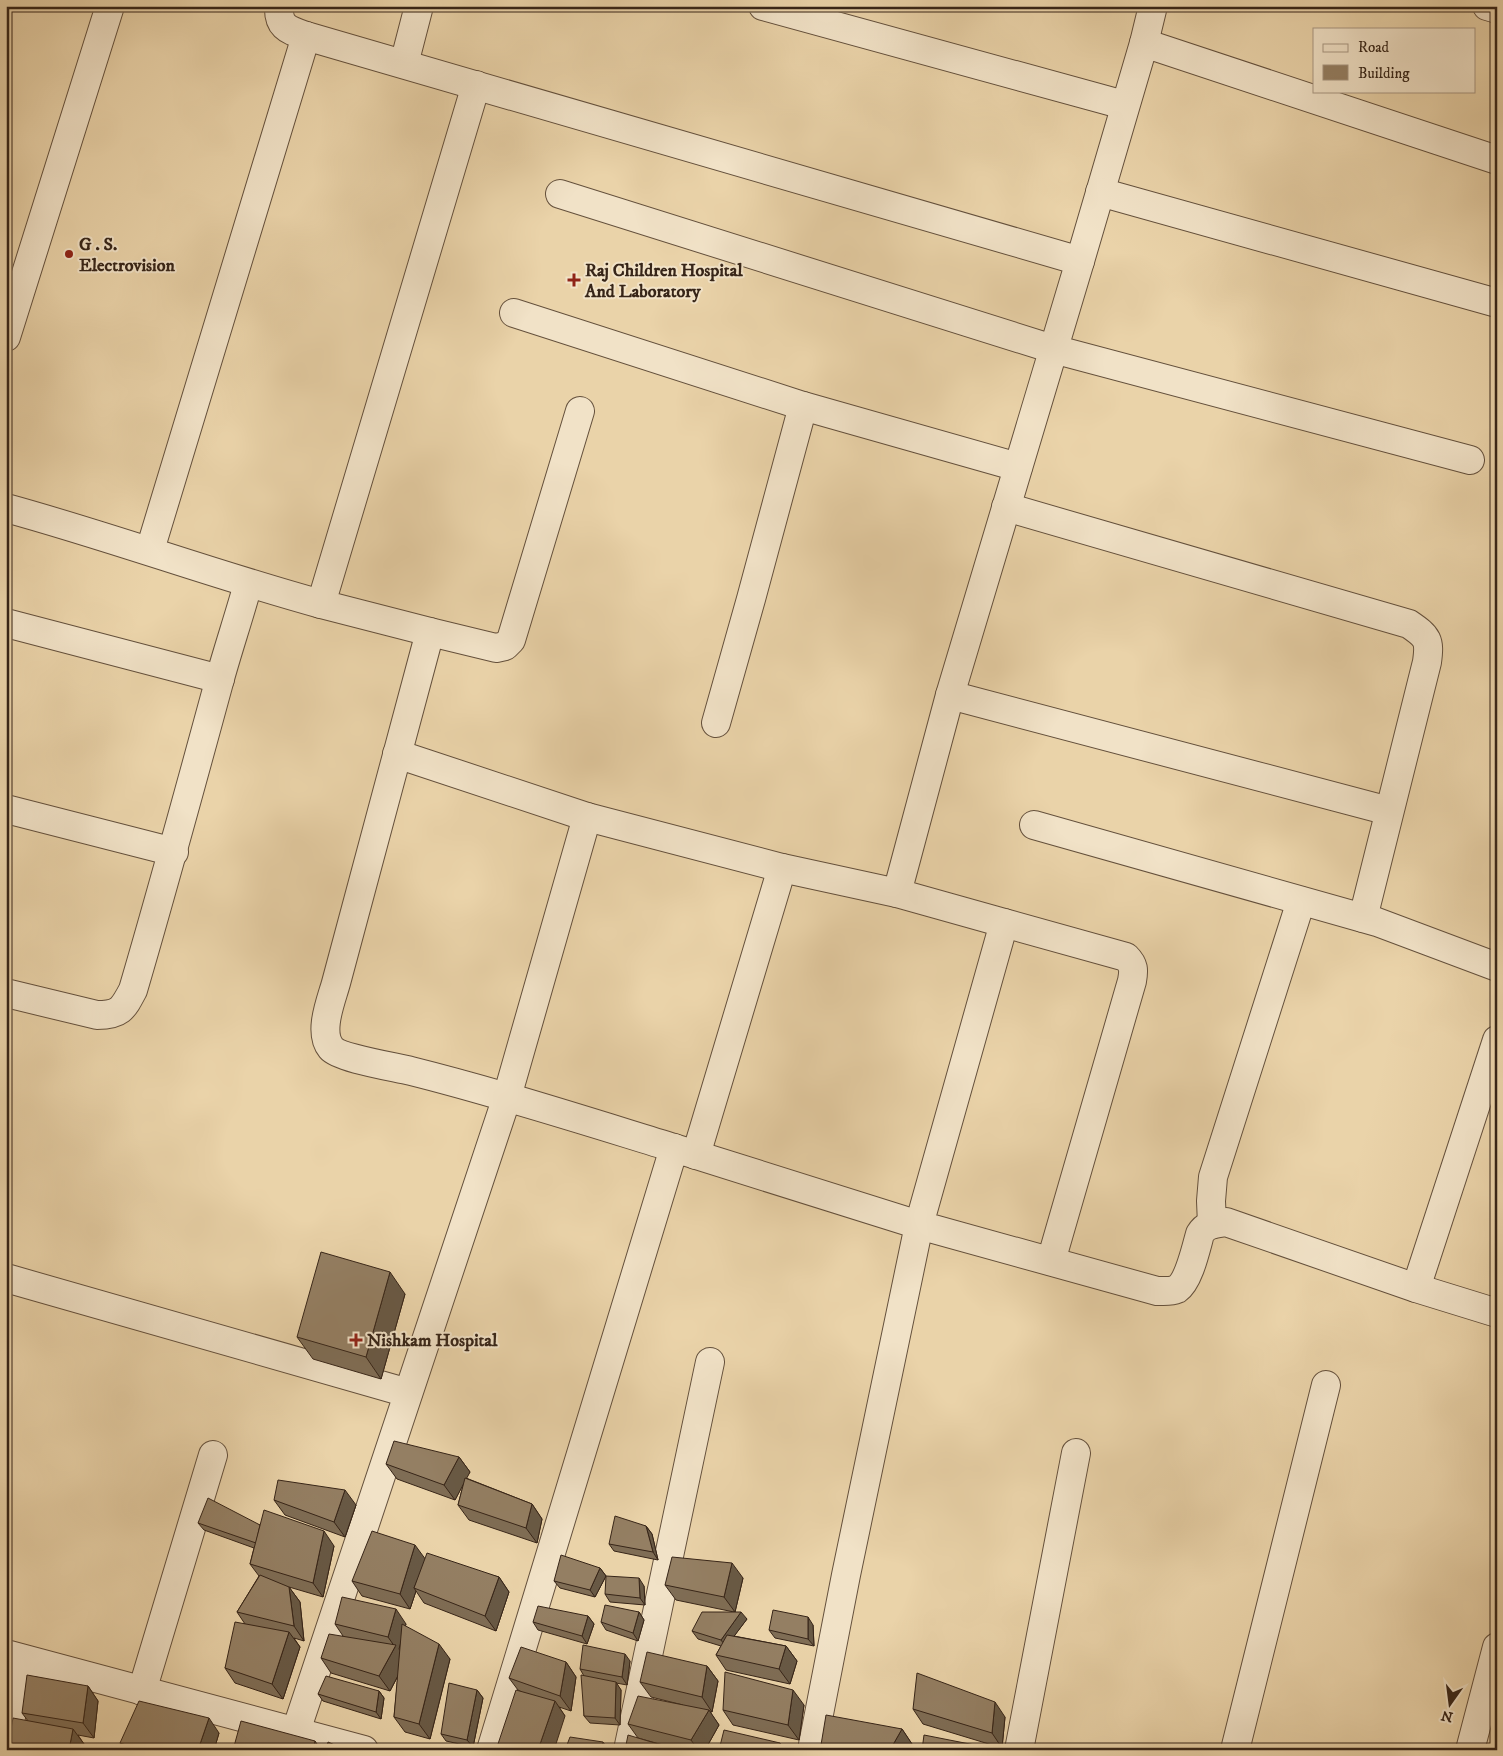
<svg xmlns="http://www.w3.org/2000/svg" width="1503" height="1756" viewBox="0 0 1503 1756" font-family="'IM FELL DW Pica',serif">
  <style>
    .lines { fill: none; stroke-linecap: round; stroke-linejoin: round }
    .minor-casing { stroke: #64503c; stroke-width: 30 }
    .minor { stroke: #f1e2c7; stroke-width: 28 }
    .wall { fill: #7f6d55; stroke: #372518 }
    .shaded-wall { fill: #685945; stroke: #372518 }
    .building { fill: #947f63; stroke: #372518 }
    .poi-dot { fill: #8f2418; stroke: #f1e2c7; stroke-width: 2 }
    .labels { text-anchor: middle; stroke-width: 4; stroke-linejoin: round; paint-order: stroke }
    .poi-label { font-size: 18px; font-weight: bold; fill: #372518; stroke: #f1e2c7; text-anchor: start }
  </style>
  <rect width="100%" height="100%" fill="#ead3a9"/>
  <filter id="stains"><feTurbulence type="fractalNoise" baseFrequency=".004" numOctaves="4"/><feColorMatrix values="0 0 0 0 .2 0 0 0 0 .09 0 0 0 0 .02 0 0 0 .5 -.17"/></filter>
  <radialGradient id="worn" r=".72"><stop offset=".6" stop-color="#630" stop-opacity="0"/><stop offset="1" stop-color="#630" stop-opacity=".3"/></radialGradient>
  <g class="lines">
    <g class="minor-casing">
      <g id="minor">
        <path d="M279,6C278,28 289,30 306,36L1080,261"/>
        <polyline points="763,6 1124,105"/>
        <polyline points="1487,6 1497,9"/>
        <polyline points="1144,43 1153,6"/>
        <polyline points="404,64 419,6"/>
        <path d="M1497,160L1144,43L1080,261L950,695L897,893L1004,923L919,1225L1157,1291C1164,1291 1170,1292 1177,1289C1189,1281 1196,1248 1200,1234C1206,1224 1214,1224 1226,1222L1416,1288L1497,1313"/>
        <polyline points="1100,192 1497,303"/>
        <polyline points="560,194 1053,349 1470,460"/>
        <polyline points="514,313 803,406 751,599 716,723"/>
        <polyline points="6,337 110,6"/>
        <polyline points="803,406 1018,467"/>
        <path d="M580,411L511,640L505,646L496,648L430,632L336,983C331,1001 318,1032 331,1048C339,1058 395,1067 411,1071C499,1093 586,1121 674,1148"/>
        <path d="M1006,507L1409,624C1428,637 1430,640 1427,662L1363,918"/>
        <path d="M6,508C112,537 215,575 321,604"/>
        <polyline points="150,550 306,36"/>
        <polyline points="6,623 220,679"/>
        <polyline points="430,632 321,604 476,85"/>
        <polyline points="950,695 1389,811"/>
        <polyline points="397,754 587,817 782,868"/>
        <polyline points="6,809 174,852"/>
        <polyline points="1034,825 1377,922 1497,967"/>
        <path d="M1004,923L1126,957C1134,965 1134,970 1132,981L1051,1261"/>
        <path d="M6,993L97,1015C120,1015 123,1009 133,990C163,888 191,785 219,682C228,649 239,617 248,584"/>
        <polyline points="696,1155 782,868 897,893"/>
        <polyline points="1212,1224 1211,1201 1213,1177 1301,901"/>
        <polyline points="6,1278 408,1393"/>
        <polyline points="1416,1288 1497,1040"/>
        <polyline points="6,1654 364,1750"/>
        <polyline points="142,1691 213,1455"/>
        <polyline points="296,1731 507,1097 587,817"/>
        <polyline points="6,1737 25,1660"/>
        <polyline points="491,1750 674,1148 919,1225 846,1575 812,1750"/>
        <polyline points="628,1750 710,1362"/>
        <polyline points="1019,1750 1076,1453"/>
        <polyline points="1235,1750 1326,1385"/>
        <polyline points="1470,1750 1497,1647"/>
      </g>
    </g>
    <use href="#minor" class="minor"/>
  </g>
  <g class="wall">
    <polygon points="405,1294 381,1379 313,1359 297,1337"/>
    <polygon points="459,1457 470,1472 466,1478 532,1504 542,1519 537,1543 469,1520 458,1505 464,1482 455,1500 397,1479 386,1464"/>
    <polygon points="274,1500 356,1505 345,1537 285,1515"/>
    <polygon points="198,1523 260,1525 334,1546 323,1597 289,1587 300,1602 304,1641 294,1638 300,1647 283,1699 235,1683 225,1668 245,1624 237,1612 259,1576 250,1564 254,1548 204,1530"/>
    <polygon points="646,1526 652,1534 658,1560 614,1551 609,1544"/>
    <polygon points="425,1559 499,1577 509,1592 496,1631 424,1603 416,1591 410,1609 362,1596 352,1581"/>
    <polygon points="600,1568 606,1576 595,1597 560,1588 554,1581"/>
    <polygon points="743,1578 735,1612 747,1619 734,1636 786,1646 797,1661 790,1684 726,1670 716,1655 721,1646 698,1639 692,1631 734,1612 676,1600 665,1585"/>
    <polygon points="644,1586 645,1605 610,1602 605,1594"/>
    <polygon points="639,1612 644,1620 638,1641 606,1630 601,1622"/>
    <polygon points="588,1616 594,1624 587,1644 538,1630 533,1622"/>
    <polygon points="335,1624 406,1624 405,1626 450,1659 430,1739 405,1732 394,1717 398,1676 390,1691 331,1673 321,1658 343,1636"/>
    <polygon points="813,1625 814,1646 775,1638 769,1630"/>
    <polygon points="630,1661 627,1685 616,1683 621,1690 620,1725 590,1723 584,1716 584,1676 580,1669"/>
    <polygon points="566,1662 576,1677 571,1711 559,1707 565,1716 518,1690 509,1678"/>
    <polygon points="707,1666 718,1681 712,1712 710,1712 719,1725 705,1750 681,1750 638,1738 628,1724 683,1705 651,1697 640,1682"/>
    <polygon points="88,1686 98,1701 94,1738 78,1735 84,1744 83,1750 11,1750 8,1745 28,1721 22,1713"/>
    <polygon points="477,1690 483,1698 473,1747 446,1741 441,1734"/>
    <polygon points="379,1691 384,1698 381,1719 323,1701 318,1694"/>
    <polygon points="804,1705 799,1740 733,1725 723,1710"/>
    <polygon points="913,1709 1005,1717 1002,1748 923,1724"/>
    <polygon points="902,1729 912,1744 909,1750 824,1750 821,1745"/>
    <polygon points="219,1733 214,1750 125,1750 120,1743"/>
  </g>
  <g class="shaded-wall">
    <polygon points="390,1272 405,1294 381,1379 366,1357"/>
    <polygon points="459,1457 470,1472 455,1500 444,1485"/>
    <polygon points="345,1490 356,1505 345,1537 334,1522"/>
    <polygon points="532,1504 542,1519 537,1543 526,1528"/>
    <polygon points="646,1526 652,1534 658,1560 653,1552"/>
    <polygon points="324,1531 334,1546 323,1597 313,1583"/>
    <polygon points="415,1545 426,1560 414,1588 416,1591 410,1609 400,1594"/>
    <polygon points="732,1563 743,1578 735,1612 724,1597"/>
    <polygon points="600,1568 606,1576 595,1597 590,1590"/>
    <polygon points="499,1577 509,1592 496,1631 485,1616"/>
    <polygon points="639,1578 644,1586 645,1605 640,1598"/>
    <polygon points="289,1587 300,1602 304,1641 294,1626"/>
    <polygon points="396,1609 406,1624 399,1649 406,1660 390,1691 379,1676 395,1647 388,1637"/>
    <polygon points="639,1612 644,1620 638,1641 633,1633"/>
    <polygon points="741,1612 747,1619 726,1647 721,1640"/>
    <polygon points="588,1616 594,1624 587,1644 582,1636"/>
    <polygon points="808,1617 813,1625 814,1646 808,1639"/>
    <polygon points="289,1632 300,1647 283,1699 272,1684"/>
    <polygon points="439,1644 450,1659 430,1739 419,1724"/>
    <polygon points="786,1646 797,1661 790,1684 779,1669"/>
    <polygon points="625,1654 630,1661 627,1685 622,1677"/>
    <polygon points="566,1662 576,1677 571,1711 560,1696"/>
    <polygon points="707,1666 718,1681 712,1712 702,1697"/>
    <polygon points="616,1682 621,1690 620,1725 615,1718"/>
    <polygon points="88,1686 98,1701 94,1738 83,1723"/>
    <polygon points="477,1690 483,1698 473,1747 467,1740"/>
    <polygon points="793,1690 804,1705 799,1740 788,1725"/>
    <polygon points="379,1691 384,1698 381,1719 376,1712"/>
    <polygon points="555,1701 565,1716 554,1750 538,1750"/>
    <polygon points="995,1702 1005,1717 1002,1748 992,1733"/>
    <polygon points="709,1710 719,1725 705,1750 698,1750 691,1740"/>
    <polygon points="209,1718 219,1733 214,1750 198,1750"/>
    <polygon points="73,1729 84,1744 83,1750 69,1750"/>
    <polygon points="902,1729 912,1744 909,1750 890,1750"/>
    <polygon points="315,1741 321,1750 313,1750"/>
    <polygon points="603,1742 608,1749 608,1750 601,1750"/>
    <polygon points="780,1743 785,1750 778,1750"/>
  </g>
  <g class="building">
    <polygon points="321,1252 390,1272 366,1357 297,1337"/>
    <polygon points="394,1441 459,1457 444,1485 386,1464"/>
    <polygon points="465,1478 532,1504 526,1528 458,1505"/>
    <polygon points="278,1480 345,1490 334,1522 274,1500"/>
    <polygon points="208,1498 260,1525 256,1543 198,1523"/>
    <polygon points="264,1510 324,1531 313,1583 250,1564"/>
    <polygon points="615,1516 646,1526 653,1552 609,1544"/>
    <polygon points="372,1531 415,1545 400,1594 352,1581"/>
    <polygon points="427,1553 499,1577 485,1616 414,1588"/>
    <polygon points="561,1555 600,1568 590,1590 554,1581"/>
    <polygon points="672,1557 732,1563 724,1597 665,1585"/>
    <polygon points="260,1575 289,1587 294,1626 237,1612"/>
    <polygon points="606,1576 639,1578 640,1598 605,1594"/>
    <polygon points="342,1597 396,1609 388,1637 335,1624"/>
    <polygon points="605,1605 639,1612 633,1633 601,1622"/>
    <polygon points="538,1606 588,1616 582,1636 533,1622"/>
    <polygon points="773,1610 808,1617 808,1639 769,1630"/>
    <polygon points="702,1612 741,1612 721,1640 692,1631"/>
    <polygon points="235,1622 289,1632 272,1684 225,1668"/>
    <polygon points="402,1624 439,1644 419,1724 394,1717"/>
    <polygon points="329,1634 396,1645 379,1676 321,1658"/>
    <polygon points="727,1635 786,1646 779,1669 716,1655"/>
    <polygon points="583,1645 625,1654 622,1677 580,1669"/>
    <polygon points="521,1647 566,1662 560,1696 509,1678"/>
    <polygon points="647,1652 707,1666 702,1697 640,1682"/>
    <polygon points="725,1672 793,1690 788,1725 723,1710"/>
    <polygon points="917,1673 995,1702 992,1733 913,1709"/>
    <polygon points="27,1675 88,1686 83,1723 22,1713"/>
    <polygon points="581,1675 616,1682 615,1718 584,1716"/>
    <polygon points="326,1676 379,1691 376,1712 318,1694"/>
    <polygon points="449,1683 477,1690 467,1740 441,1734"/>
    <polygon points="516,1690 555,1701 538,1750 496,1750"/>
    <polygon points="638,1696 709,1710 691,1740 628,1724"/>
    <polygon points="139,1701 209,1718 198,1750 142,1750 120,1743"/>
    <polygon points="826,1715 902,1729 890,1750 855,1750 821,1745"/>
    <polygon points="13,1718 73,1729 69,1750 49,1750 8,1745"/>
    <polygon points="241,1721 315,1741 313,1750 233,1750"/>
    <polygon points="724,1730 780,1743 778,1750 719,1750"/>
    <polygon points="628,1735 678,1750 625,1750"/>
    <polygon points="924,1735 990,1748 990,1750 922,1750"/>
    <polygon points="570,1737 603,1742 601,1750 565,1750"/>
    <polygon points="328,1742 346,1750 326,1750"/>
  </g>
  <g class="poi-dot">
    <circle cx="69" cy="254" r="5"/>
    <path d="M571.5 272.5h5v5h5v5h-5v5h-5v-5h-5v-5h5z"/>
    <path d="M353.5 1332.5h5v5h5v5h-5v5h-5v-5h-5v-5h5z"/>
  </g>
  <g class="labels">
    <g class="poi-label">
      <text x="79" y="250">G . S.<tspan x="79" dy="21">Electrovision</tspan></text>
      <text x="585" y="276">Raj Children Hospital<tspan x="585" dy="21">And Laboratory</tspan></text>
      <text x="367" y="1346">Nishkam Hospital</text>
    </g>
  </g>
  <rect width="1503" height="1756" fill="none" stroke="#ead3a9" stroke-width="25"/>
  <rect x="8" y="8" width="1488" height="1741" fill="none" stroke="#372518" stroke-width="2.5"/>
  <rect x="12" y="12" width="1478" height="1731" fill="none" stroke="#372518"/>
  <rect x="1313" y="28" width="162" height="65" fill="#f1e2c7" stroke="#a79681"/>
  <rect x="1323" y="44" width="25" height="8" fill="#f1e2c7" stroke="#a79681"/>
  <text x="1358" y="52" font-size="15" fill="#372518">Road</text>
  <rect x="1323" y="65" width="25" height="15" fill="#947f63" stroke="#a79681"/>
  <text x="1358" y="78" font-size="15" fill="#372518">Building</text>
  <g transform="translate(1450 1704) rotate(194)" stroke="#f1e2c7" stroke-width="4" paint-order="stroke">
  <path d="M0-4L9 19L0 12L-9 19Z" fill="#372518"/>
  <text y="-8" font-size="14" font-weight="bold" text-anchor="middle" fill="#372518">N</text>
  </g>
  <rect width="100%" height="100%" filter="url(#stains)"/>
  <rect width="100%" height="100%" fill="url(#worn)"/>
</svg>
